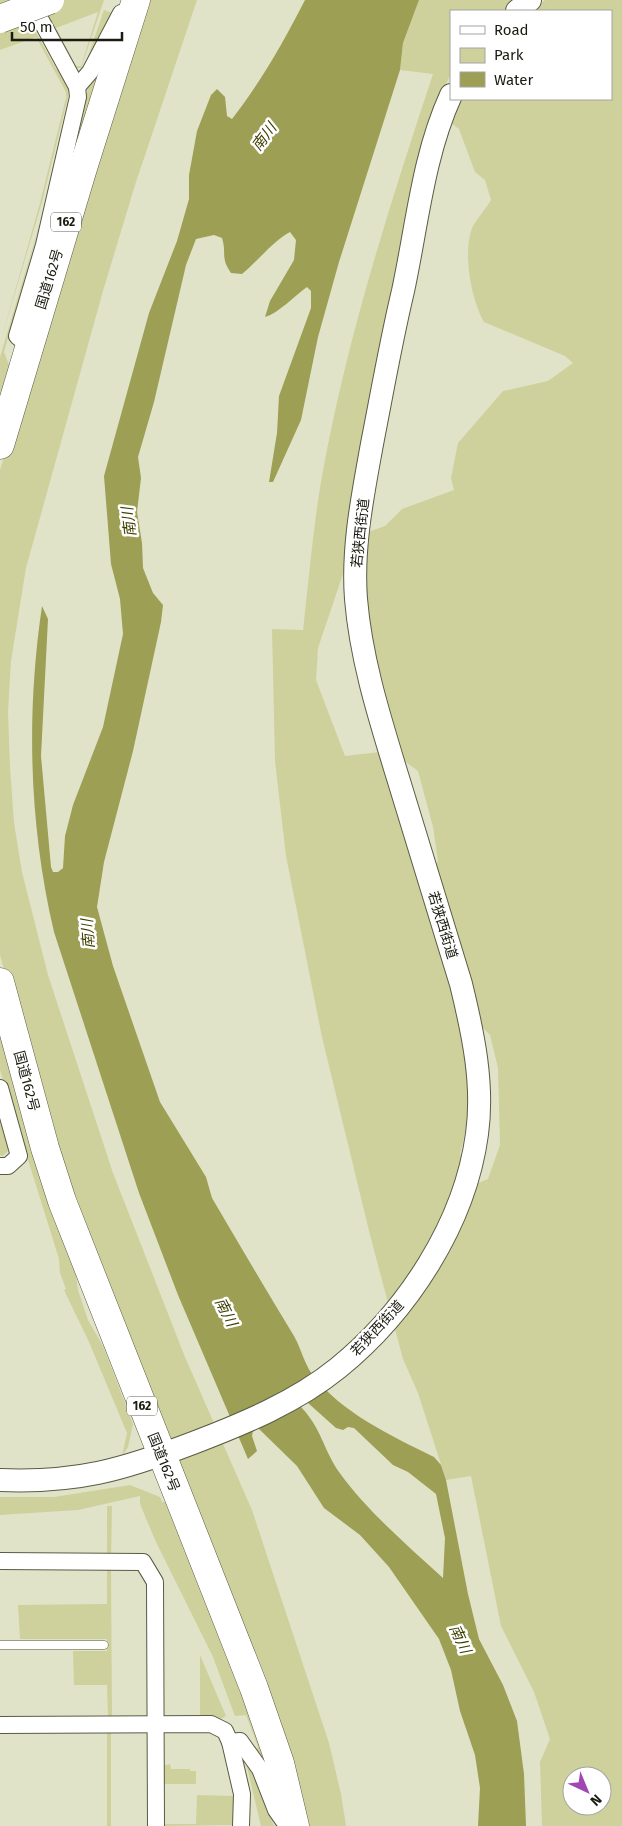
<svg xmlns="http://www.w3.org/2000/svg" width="622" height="1826" viewBox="0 0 622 1826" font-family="'Fira Sans','Noto Sans JP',sans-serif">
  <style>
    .green { fill: #ced19c; fill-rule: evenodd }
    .water { fill: #9c9f54; fill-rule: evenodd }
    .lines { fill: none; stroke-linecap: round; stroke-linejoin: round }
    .lane-casing { stroke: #5a5b44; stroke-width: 9 }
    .street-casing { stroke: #5a5b44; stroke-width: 18 }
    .secondary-casing { stroke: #5a5b44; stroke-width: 24 }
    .highway-casing { stroke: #5a5b44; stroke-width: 29 }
    .lane { stroke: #fff; stroke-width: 8 }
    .street { stroke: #fff; stroke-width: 16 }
    .secondary { stroke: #fff; stroke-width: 22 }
    .highway { stroke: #fff; stroke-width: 28 }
    .highway-bridge-casing { stroke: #5a5b44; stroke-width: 29; stroke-linecap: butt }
    .highway-bridge { stroke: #fff; stroke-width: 28 }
    .labels { text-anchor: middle; stroke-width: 5; stroke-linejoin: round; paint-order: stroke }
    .shield { fill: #fff; stroke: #5f5f58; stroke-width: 1 }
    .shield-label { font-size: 12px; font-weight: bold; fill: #1b1b11 }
    .street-label { font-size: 14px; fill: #1b1b11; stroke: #fff }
    .water-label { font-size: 15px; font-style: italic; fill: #3e3f01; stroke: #fff }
  </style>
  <rect width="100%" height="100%" fill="#e1e3c8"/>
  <g class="green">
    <polygon points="0,0 18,0 56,69 58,69 68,87 68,97 42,202 0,344 40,203 66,98 66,92 36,37 0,50"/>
    <path d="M39,0H104L81,68H75ZM98,12L81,66H76L56,28Z"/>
    <polygon points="144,0 197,0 135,185 103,291 26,568 11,661 8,712 10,767 14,823 22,872 48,975 113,1173 185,1357 252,1510 329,1743 341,1794 346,1826 303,1826 48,1132 0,955 0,470"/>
    <path d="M419,0H517L504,11H451V73L427,127L345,568L318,648L316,680L345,756L380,752C395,801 410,849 425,898C450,977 484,1072 460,1154L476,1184L488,1179L500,1145L498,1068L490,1035L482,1027L435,865L438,861L433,827L418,771L403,760L375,666L365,595L368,532L385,526L402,509L454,490L451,478L458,443L503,391L548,381L573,363L565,356L484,322C471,299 462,251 473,226C478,217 486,209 491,200L485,180L475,172L459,129L451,123L460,99H611V11H532L545,0H622V1826H542L540,1762L550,1739L534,1692L501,1626L471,1476L446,1480L418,1393L403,1359L370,1235L322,1037L286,856L275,761L272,629L303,630C309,579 313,527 322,476C347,338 389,207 433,74L400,70L403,43ZM572,1776H602V1806H572Z"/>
    <polygon points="104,10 115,14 84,68"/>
    <polygon points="116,36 57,224 88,88"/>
    <polygon points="45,206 4,352 13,375 0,419 0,357"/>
    <polygon points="0,1010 74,1260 78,1290 88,1320 103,1346 133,1424 128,1447 122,1456 127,1433 89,1342 64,1290 66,1289 60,1273 59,1259 0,1070"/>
    <polygon points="0,1109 10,1149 3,1156 0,1155"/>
    <polygon points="130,1485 160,1497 162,1502 165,1502 281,1792 256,1751 258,1747 246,1715 235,1716 213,1657 155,1540 140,1504 140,1496 78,1510 0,1515 0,1497 54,1497"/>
    <polygon points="107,1506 112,1506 111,1557 107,1557"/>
    <polygon points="107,1564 111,1565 112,1717 108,1717 107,1685 74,1685 73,1651 107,1651 107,1639 20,1639 18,1605 107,1604"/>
    <polygon points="200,1655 226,1716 219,1720 200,1717"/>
    <rect x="107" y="1732" width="4" height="94"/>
    <polygon points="246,1763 251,1769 274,1826 261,1826"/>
    <polygon points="170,1764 171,1769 190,1769 190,1771 196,1771 196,1784 163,1784 163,1766"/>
    <polygon points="197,1795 233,1796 233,1825 163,1826 163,1824 196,1824"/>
  </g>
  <path class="water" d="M305,0H419L403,43L400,70L339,262L318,337L301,420L273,482H269L277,433L279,396L311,308V291L307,287C294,296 279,313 265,317L270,301L294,260L296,240L290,232C274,240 257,262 242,274L231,273C220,257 227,254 222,238L214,235L196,239L186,265L154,402L138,457L141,478L137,512L142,543L143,568L153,593L163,605L161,622L133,751L104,862L97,907L113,966L160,1102L206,1177L212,1198C239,1244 266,1290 294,1336C301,1348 304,1363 312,1374C341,1413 392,1436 434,1457L441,1465L446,1480L468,1594L479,1639L503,1685L517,1721L524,1774L526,1826H478L480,1788L475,1755L460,1711L451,1670L439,1639L389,1567L360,1535L324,1508L297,1466L258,1428L253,1430L252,1436L257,1451L248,1459L178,1295L139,1193L54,932C29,825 26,715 42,606L48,619L41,756L51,867L53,872H58L63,868L65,836L73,805L103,727L123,634L120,599L111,564L104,476L149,313L177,241L189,199V175L197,131L211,95L217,89L225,97L227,116L232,119C261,82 284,41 305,0ZM304,1403H308L336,1428L343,1430L348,1427L354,1428L393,1465L408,1472L436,1494L445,1538L443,1578C407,1545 368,1512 339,1472C323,1449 322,1429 301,1407Z"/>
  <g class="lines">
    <g class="lane-casing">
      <polyline id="lane" points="0,1645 104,1645"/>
    </g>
    <g class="street-casing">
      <g id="street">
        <polyline points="77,87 90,72 121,13"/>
        <polyline points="29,346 17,336 44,245 78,97 77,87 30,0"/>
        <polyline points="0,1088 19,1156 8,1166 0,1166"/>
        <polyline points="0,1561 143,1562 155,1582 156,1826"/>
        <polyline points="0,1725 211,1724 225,1731 230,1742 240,1741 260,1769 276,1810 283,1820 294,1821"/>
        <polyline points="230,1742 242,1794 241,1826"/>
      </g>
    </g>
    <g class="secondary-casing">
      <g id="secondary">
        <polyline points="517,11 530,0"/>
        <path d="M0,1480C77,1483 122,1470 193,1443C243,1424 296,1402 338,1368C407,1312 465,1224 477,1134C484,1084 473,1033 461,984C440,915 419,847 398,778C380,719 361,660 356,599C352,547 363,494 372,444C382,393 391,341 403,291C417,226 423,156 451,95"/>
      </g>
    </g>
    <g class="highway-casing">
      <g id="highway">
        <polyline points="0,445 83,168 136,0"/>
        <polyline points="0,982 45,1148 62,1201 254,1688 280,1763 295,1826"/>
      </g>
    </g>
    <use href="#lane" class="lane"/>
    <use href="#street" class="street"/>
    <use href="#secondary" class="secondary"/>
    <use href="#highway" class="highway"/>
    <g class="highway-bridge-casing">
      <polyline id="highway-bridge" points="0,19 50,0"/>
    </g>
    <use href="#highway-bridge" class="highway-bridge"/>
  </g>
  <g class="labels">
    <g class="shield">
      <rect x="51" y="212.5" width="30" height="19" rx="4"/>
      <rect x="127" y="1396.5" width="30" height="19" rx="4"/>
    </g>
    <g class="shield-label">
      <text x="66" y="226">162</text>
      <text x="142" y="1410">162</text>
    </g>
    <g class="street-label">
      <text transform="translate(49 279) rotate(-73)" y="5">国道162号</text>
      <text transform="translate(360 533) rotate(-84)" y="5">若狭西街道</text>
      <text transform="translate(443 925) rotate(73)" y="5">若狭西街道</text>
      <text transform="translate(27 1081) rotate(75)" y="5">国道162号</text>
      <text transform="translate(377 1328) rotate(-47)" y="5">若狭西街道</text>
      <text transform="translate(164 1462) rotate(68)" y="5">国道162号</text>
    </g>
    <g class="water-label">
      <text transform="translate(264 137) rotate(-53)" y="5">南川</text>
      <text transform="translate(129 522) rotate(-97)" y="5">南川</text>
      <text transform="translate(88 934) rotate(-94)" y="5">南川</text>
      <text transform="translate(226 1312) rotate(63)" y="5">南川</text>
      <text transform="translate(460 1639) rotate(65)" y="5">南川</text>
    </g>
  </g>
  <rect x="450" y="10" width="162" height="90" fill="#ffffff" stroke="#a4a4a0"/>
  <rect x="460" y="26" width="25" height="8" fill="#ffffff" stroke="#a4a4a0"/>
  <text x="494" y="35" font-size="15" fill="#1b1b11">Road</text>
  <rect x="460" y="48" width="25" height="15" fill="#ced19c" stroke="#a4a4a0"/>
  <text x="494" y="60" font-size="15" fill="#1b1b11">Park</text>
  <rect x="460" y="72" width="25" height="15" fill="#9c9f54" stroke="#a4a4a0"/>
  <text x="494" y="85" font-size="15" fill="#1b1b11">Water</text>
  <g transform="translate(587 1791) rotate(136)"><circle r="24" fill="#ffffff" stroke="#a4a4a0"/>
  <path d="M0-4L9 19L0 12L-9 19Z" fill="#a147b3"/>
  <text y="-8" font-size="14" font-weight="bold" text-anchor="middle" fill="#1b1b11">N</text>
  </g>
  <path d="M12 32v8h110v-8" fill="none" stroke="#1b1b11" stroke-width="2.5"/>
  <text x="20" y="32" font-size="15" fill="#1b1b11" stroke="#ffffff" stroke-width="4" paint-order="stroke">50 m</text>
</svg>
